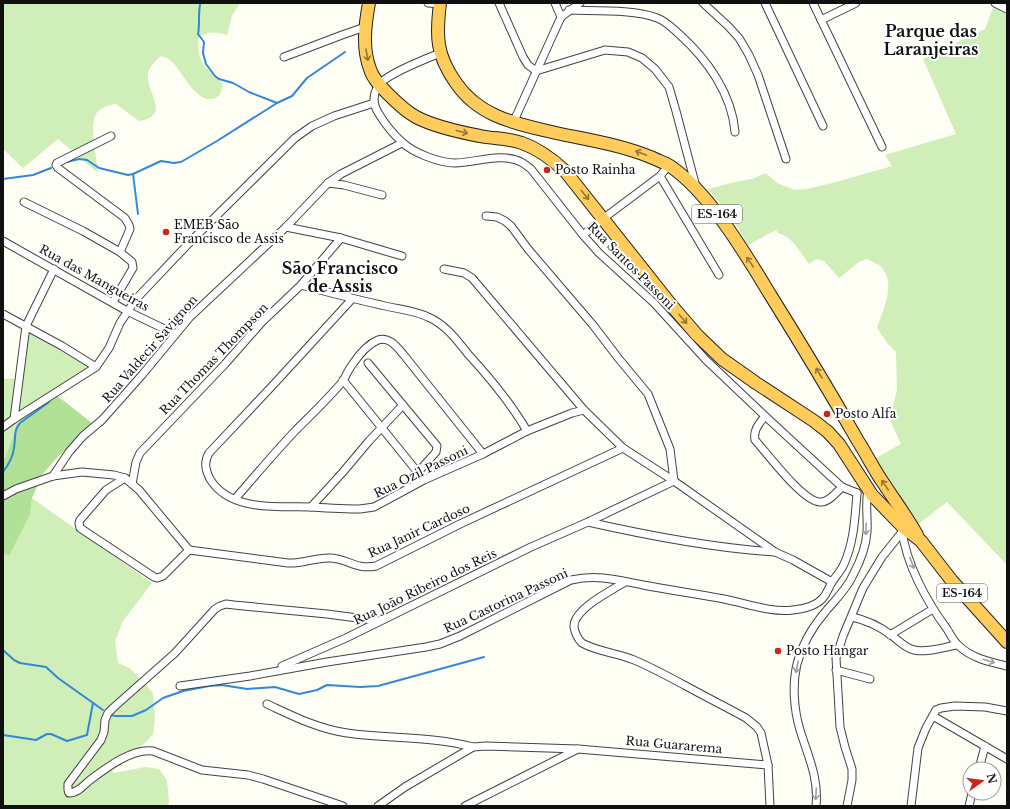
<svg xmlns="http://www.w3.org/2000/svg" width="1010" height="809" viewBox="0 0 1010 809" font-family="'Libre Baskerville',serif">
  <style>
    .green { fill: #cfeeb8 }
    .forest { fill: #b1e196 }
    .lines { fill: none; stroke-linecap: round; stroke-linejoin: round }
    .stream { stroke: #3388da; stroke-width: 2 }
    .minor-casing { stroke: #434343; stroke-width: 9 }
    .trunk-casing { stroke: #212121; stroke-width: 14 }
    .minor { stroke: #fff; stroke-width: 7 }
    .trunk { stroke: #ffcc5b; stroke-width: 12 }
    .oneway { stroke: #937739 }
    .oneway2 { stroke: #9f9f9f }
    .poi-dot { fill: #cf221a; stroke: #fff; stroke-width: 1.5 }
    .labels { text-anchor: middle; stroke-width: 4; stroke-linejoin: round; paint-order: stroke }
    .shield { fill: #fff; stroke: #585858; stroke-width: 1 }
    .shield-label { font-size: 11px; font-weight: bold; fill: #101010 }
    .poi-label { font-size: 12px; fill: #101010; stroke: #fff; text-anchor: start }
    .street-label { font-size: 12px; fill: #101010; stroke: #fff }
    .district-label { font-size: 16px; font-weight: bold; fill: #101010; stroke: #fff }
  </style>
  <rect width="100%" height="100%" fill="#fffef4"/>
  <g class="green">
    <path d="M3,3H240L232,16L227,35C216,32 209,31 199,37C195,62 207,68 223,84C221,93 220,98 211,99C195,101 182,71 172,62C168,58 165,57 161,56C156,60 149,67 148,73C145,92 173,116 139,121L116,104C108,105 98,108 95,116C90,130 97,159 98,173L58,139L23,168L3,149Z"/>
    <path d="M992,3H1007V565L947,502L917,525L874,459L901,444L890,420L897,389L896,352L888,344L877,328C883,309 898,281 879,265C875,263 871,261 867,259L859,262L839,278L824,261L816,259L809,264C800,252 793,237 778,233L776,230L748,245L733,219L708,189L735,182L752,179L766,173L777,183L795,190L807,189L836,182L892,166L885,155L956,134L923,59L985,29L993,8Z"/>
    <polygon points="25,331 91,367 21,418 3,462 3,379 20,378"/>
    <polygon points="32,498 152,583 123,621 115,641 118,663 130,668 153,693 155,720 153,734 144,744 111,769 114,773 145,767 159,769 167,780 169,802 168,806 3,806 3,553 9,556 30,515"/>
  </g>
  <polygon class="forest" points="55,394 92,423 53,462 42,475 32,498 30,515 9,556 3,553 3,462 21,418"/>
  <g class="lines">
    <g class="stream">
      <path d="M200,5C198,15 200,25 198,34L204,42L203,53L206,64L215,76L219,79L233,83L249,92L277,103"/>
      <polyline points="67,162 79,159 87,160 99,168 128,175 133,174 161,161 174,163 181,162 217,141 277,103 292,96 307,78 345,52"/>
      <polyline points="133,174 138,214"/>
      <polyline points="3,179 33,175 51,168"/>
      <path d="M3,472C9,464 13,457 14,448C16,438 13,431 20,423L49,402"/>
      <polyline points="3,650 14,660 20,663 46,667 58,678 103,710"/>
      <polyline points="109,715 116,716 132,716 146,710 163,698 183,691 209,686 222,685 247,689 275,687 299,694 317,690 327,685 360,687 378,686 484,657"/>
      <polyline points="3,735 36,740 47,734 51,734 67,741 87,735 93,703"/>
    </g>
    <g class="minor-casing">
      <g id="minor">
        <polyline points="428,3 440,4"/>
        <polyline points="499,3 523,57 528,65 536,71 605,50 628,52 642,58 655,69 669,87 676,111 696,187"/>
        <polyline points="555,3 561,17"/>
        <polyline points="703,3 728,26 739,38 749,55 758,75 786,159"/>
        <polyline points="765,3 823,126"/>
        <polyline points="813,3 882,147"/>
        <polyline points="995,3 1007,9"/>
        <path d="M569,10C593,11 635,9 657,18C666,21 672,28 679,34C707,59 732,94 735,132"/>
        <polyline points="821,20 856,3"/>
        <path d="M440,53C426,59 386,74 379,85C372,95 373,105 379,114C385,124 393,134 402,142C413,153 440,163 455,163C474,163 503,152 521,162C525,164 528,167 531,169L583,235L599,253L654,303L706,360L765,416L842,487L857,493"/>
        <polyline points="284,57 342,35 365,27"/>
        <polyline points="513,123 561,17 580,3"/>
        <polyline points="111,136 57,163 56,165 58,168 125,218 129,225 130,229 120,252 132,262 133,268 113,302"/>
        <polyline points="660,176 719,275"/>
        <polyline points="328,183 344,185 382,195"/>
        <polyline points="24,202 83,231 120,252"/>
        <polyline points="486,216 497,217 505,221 511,226 528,249 593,325 619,359 648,394 670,449 674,481"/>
        <polyline points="286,227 341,238 402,256"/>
        <polyline points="583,235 604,218 660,176 669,165"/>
        <polyline points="3,241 127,311 175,334"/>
        <polyline points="444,269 464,273 472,278 584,410 623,448 674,481 775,552 793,560 832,582"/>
        <path d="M301,285C327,292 354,299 381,305C396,309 414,310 428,317C445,324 457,340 468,354C490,378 511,403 527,431"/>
        <path d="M352,299L274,384L209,453C204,462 205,469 210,479C230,512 278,506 311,507C327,508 344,509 360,509L374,507L424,480L483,454L527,431L572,413L584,410"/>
        <polyline points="3,314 62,346 96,367"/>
        <polyline points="368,363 437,446 436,452 418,472"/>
        <polyline points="343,380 420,475"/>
        <path d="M765,416C759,424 753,430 755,440C767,453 803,502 820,502C828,503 837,492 842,487"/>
        <polyline points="14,419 26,326 54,269"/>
        <polyline points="3,427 14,419 96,367 109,348 120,323 136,299 190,242 295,138 312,126 334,116 374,103"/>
        <polyline points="53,476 69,452 83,436 102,420 142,375 190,317 286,227 328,183 341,174 402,143"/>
        <polyline points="125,478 106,490 80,520 79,523 80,528 154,577 157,578 163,576 189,550"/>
        <polyline points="132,484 136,462 140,453 225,364 262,322 301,285 341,238"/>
        <polyline points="3,496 16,489 53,476 82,472 114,475 125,478 139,490 189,550"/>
        <path d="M235,499C255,476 275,452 296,430C312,414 329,398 343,381C346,376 348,370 352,365C358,356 368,344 378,340C389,336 397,347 403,354L483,454"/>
        <polyline points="311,507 343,472 369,441 403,405"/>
        <path d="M588,522C650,536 712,548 775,552"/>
        <path d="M902,530C906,564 927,602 947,629C950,634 953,640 957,644C970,658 990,662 1007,666"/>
        <path d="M189,550L288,563C302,564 316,557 331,558C349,559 355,570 376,566L460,524L623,448"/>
        <path d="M625,582C611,591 573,609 574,627C575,633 578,639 582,643C598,652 618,653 634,660C653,668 669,677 686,686C706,697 726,707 746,718L757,727L761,733L768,765L770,806"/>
        <path d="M852,617C866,620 879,626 891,635C898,640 905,648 914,650C927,653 944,647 957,645"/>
        <polyline points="890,635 933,609"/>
        <polyline points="282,666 346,638 531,547 588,522 674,481"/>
        <polyline points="836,670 870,679"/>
        <path d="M180,686L250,676L327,662L426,647L440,644L460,636L571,580C597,574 618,580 643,585C670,590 697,594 724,599C745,603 771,613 793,610C803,609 816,606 823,598C827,593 829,587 832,582C836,576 841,571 844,564C854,542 855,518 857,493"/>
        <path d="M267,704C293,716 318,729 347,733C389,739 432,736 473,747"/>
        <polyline points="933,716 1007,759"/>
        <polyline points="979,769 985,746"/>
        <path d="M343,806L263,779L248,775L202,770L153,751C132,748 106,768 90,780C84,785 78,793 69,793L68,790V784L101,740L104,732L105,720L108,713L113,708L175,653L215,609L220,606L226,604L234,605L327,614L380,621"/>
        <polyline points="378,806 405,787 473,747 486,746 578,749 768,765"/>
        <polyline points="465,806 578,749"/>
        <path d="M816,806C819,778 808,756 800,730C794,710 792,685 797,664C802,645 813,626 826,611C835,600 847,589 853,575C860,562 866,547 867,532C868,518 865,504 868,490"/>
        <polyline points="847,806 852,780 852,769 845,747 840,727 836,658 843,636 863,588 882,557 902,532"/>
        <polyline points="911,806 918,748 926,728 936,710 941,708 955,706 985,707 1007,711"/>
        <polyline points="969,806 972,793"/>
      </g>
    </g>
    <g class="trunk-casing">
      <g id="trunk">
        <path d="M369,3C365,25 362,48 370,69C373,79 381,87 388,94C396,102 405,111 416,117C435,127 459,132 480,136C494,139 508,138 522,143C539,149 552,159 565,171L672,306L697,335L722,359L756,383L814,421L828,432L839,444L872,495L902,526L921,541L952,581L1007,642"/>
        <path d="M440,3C436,36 436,55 456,83C480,118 518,124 556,133C589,140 622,145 653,158C659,161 665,163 670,166C710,193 746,255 771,296C801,344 830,392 858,441C867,455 874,470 884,484C895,501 907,517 917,535"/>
      </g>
    </g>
    <use href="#minor" class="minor"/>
    <use href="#trunk" class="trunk"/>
  </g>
  <defs><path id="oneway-shaft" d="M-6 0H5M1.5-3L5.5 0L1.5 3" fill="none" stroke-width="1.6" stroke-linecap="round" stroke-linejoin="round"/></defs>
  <g class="oneway">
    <use href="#oneway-shaft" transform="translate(367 55) rotate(80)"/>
    <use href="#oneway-shaft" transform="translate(462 132) rotate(14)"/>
    <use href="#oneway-shaft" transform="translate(641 153) rotate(-159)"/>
    <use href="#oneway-shaft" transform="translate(585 195) rotate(51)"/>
    <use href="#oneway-shaft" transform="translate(750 262) rotate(-124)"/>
    <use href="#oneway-shaft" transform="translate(683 319) rotate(49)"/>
    <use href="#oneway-shaft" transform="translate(819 373) rotate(-120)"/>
    <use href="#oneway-shaft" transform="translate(885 485) rotate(-124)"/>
  </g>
  <g class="oneway2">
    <use href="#oneway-shaft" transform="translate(866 529) rotate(92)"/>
    <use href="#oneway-shaft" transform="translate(912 563) rotate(69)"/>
    <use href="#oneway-shaft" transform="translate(989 661) rotate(17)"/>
    <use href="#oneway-shaft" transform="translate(797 667) rotate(102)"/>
    <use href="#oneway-shaft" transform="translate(816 794) rotate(93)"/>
  </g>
  <g class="poi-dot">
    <circle cx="547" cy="170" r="4"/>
    <circle cx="166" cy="232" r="4"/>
    <circle cx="827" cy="414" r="4"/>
    <circle cx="778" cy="651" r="4"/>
  </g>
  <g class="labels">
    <g class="shield">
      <rect x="692" y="205" width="50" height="18" rx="3"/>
      <rect x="937" y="584" width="50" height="18" rx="3"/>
    </g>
    <g class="shield-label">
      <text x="717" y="218">ES-164</text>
      <text x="962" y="597">ES-164</text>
    </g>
    <g class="poi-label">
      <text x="555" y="174">Posto Rainha</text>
      <text x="174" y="229">EMEB São<tspan x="174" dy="14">Francisco de Assis</tspan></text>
      <text x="835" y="418">Posto Alfa</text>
      <text x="786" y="655">Posto Hangar</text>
    </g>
    <g class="street-label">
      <text transform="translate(631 266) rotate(45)" y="4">Rua Santos Passoni</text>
      <text transform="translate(94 278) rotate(29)" y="4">Rua das Mangueiras</text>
      <text transform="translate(150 349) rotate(-49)" y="4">Rua Valdecir Savignon</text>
      <text transform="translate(214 359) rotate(-46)" y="4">Rua Thomas Thompson</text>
      <text transform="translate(421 472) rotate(-26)" y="4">Rua Ozil Passoni</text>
      <text transform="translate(419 531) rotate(-25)" y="4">Rua Janir Cardoso</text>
      <text transform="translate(425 587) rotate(-26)" y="4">Rua João Ribeiro dos Reis</text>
      <text transform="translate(506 601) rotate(-25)" y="4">Rua Castorina Passoni</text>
      <text transform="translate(674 745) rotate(5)" y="4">Rua Guararema</text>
    </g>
    <g class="district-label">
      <text x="931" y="37">Parque das<tspan x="931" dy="18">Laranjeiras</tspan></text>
      <text x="340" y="274">São Francisco<tspan x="340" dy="18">de Assis</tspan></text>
    </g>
  </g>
  <rect width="1010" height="809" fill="none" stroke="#101010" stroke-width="8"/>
  <g transform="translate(982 781) rotate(76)"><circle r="19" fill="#ffffff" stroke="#9f9f9f"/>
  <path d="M0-3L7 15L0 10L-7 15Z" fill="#cf221a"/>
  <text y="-6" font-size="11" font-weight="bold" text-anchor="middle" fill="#101010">N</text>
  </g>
</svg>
